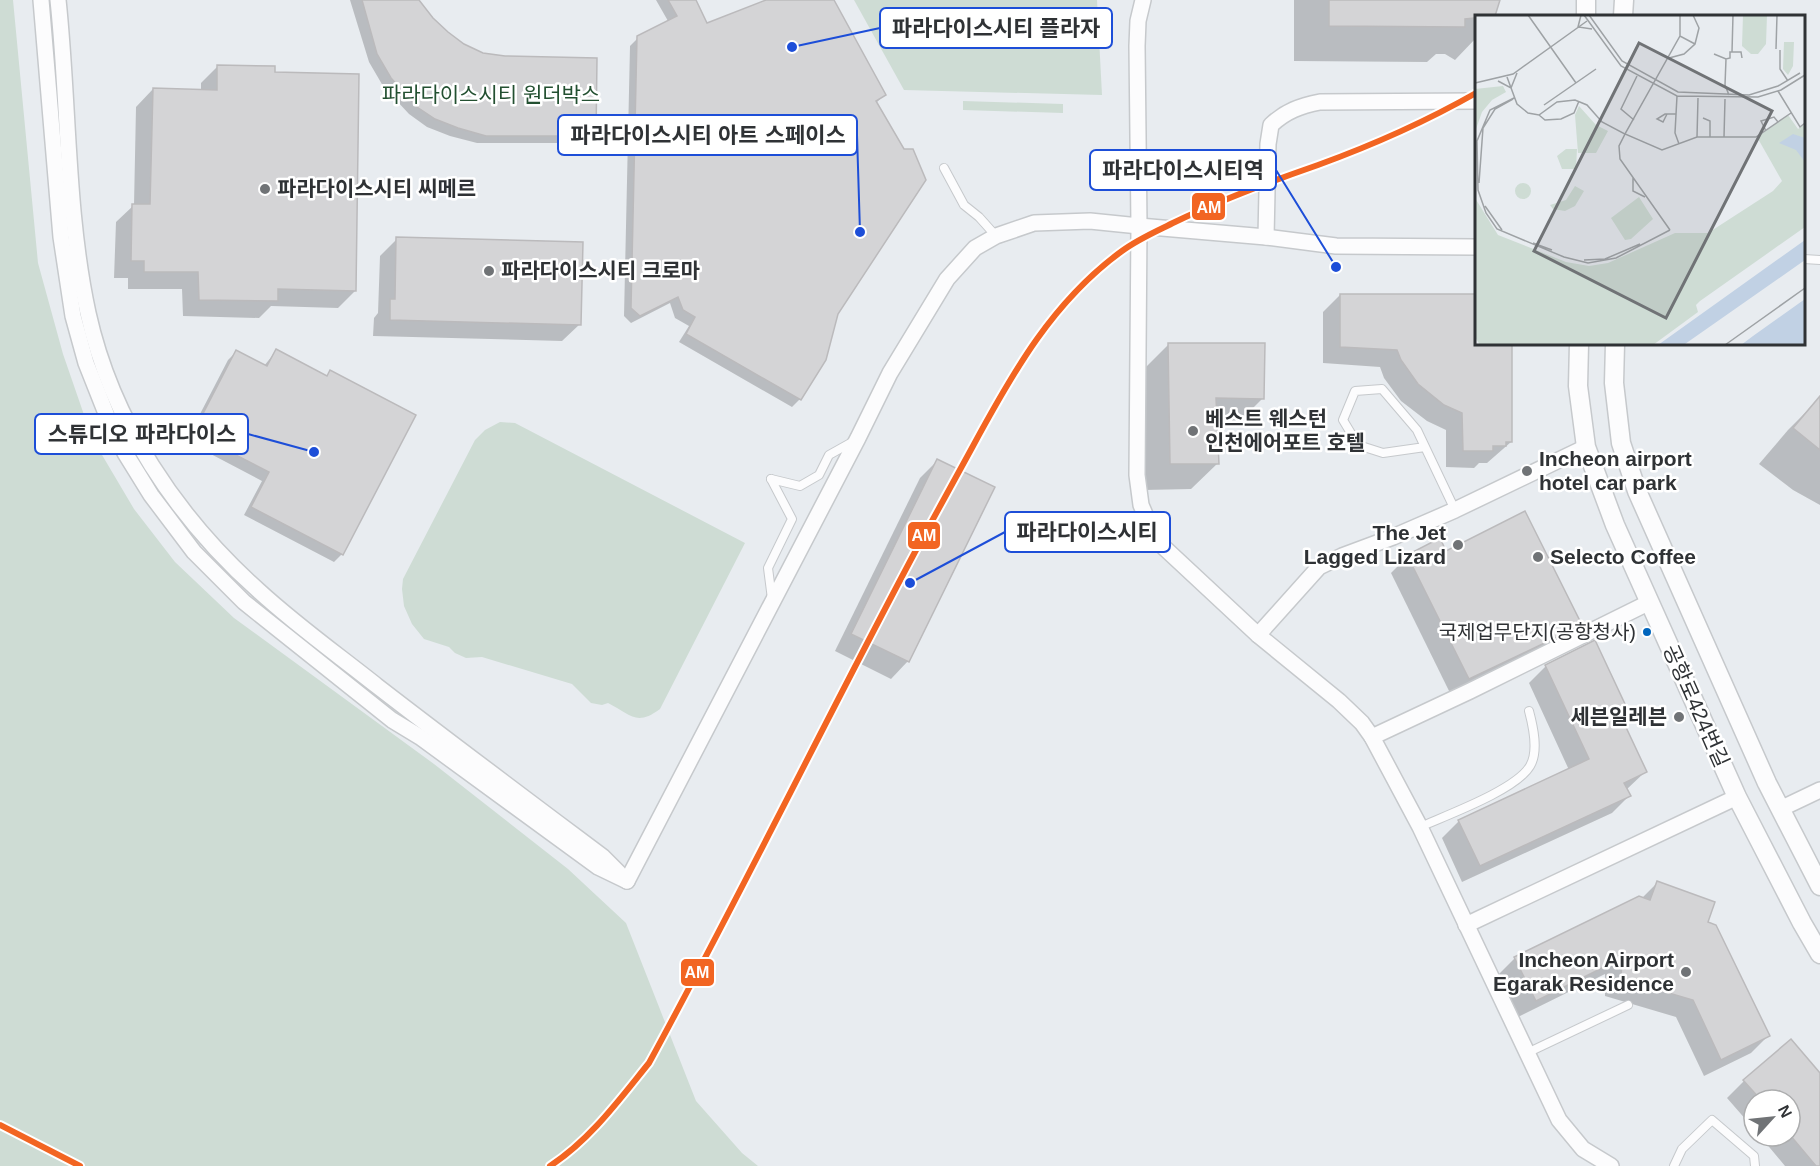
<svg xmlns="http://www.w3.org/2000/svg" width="1820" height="1166" viewBox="0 0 1820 1166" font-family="Helvetica,'Noto Sans KR',sans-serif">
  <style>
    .green { fill: #cedcd4 }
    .shadow { fill: #0003 }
    .building { fill: #d4d4d6; stroke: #bbbabc; stroke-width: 1.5 }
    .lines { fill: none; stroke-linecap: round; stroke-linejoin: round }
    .service-casing { stroke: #c6c9cc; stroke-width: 10 }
    .minor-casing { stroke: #c6c9cc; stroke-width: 18 }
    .tertiary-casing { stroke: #c6c9cc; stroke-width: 21 }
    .service { stroke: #fcfcfd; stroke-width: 8 }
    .minor { stroke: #fcfcfd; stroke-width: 15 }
    .tertiary { stroke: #fcfcfd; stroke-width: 18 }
    .metro-1-casing { stroke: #fff; stroke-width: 10 }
    .metro-1 { stroke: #f26522; stroke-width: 6 }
    .poi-dot { fill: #707376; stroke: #fff; stroke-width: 2 }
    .bus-dot { fill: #0065bd; stroke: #fff; stroke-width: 2 }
    .labels { text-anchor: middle; stroke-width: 5; stroke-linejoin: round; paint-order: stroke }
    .bus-label { font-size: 20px; fill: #2f3235; stroke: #fff; text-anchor: end }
    .park-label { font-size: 21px; fill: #235031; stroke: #fff }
    .poi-label { font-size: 21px; font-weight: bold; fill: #2f3235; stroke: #fff; text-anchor: start }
    .street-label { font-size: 21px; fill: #2f3235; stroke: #fff }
    .inset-road { fill: none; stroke: #9ea2a5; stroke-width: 1.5 }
    .view { fill: #707376; fill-opacity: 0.15; stroke: #707376; stroke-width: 3 }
    .inset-edge { fill: none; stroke: #2f3235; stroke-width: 3 }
    .leader { fill: none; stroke: #1d4ed8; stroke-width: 2 }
    .callout-dot { fill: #1d4ed8; stroke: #fff; stroke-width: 2 }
    .callout { fill: #fff; stroke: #1d4ed8; stroke-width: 2 }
    .callout-label { font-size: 22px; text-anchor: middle; font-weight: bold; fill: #2f3235 }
    .line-badge { stroke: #fff; stroke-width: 2 }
    .badge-label { font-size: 16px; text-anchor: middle; font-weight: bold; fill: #fff }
  </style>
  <rect width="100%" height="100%" fill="#e8ecf0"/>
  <g class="green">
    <polygon points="0,0 13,0 38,263 63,354 92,438 134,509 175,562 234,618 434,764 568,869 626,923 696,1101 742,1153 758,1166 0,1166"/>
    <polygon points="854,0 1097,0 1102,95 904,90"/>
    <polygon points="963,101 1063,104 1063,113 963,110"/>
    <path d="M500,422L515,423L745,543L660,709C636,727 630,714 608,703L602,705L591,703L572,684L482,657L466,658L455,653L449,647L424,639L412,624L404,606L402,589L403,579L475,440L485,430Z"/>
  </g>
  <g class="shadow">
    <polygon points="350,0 417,0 432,19 447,34 595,135 587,143 477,143 450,136 427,127 409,114 383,86 369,62"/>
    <polygon points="656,0 695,0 706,25 771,0 832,0 884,95 876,103 837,314 800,399 792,407 679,342 689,326 675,318 670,303 631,323 624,316 630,46 638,38 668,21"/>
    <polygon points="1294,0 1498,0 1493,16 1476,16 1476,38 1455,60 1445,54 1436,54 1427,62 1294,61"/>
    <polygon points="218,66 274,73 355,291 338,308 271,306 259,318 183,316 182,289 128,289 128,278 114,278 116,222 134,205 136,107 153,89 201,91 201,83"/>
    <polygon points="397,239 580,324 562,341 373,336 374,318 378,313 380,256"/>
    <polygon points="1340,295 1476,296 1476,344 1509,344 1511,442 1487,463 1479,463 1474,468 1446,467 1446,430 1427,421 1401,401 1384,378 1380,367 1323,363 1323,312"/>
    <polygon points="1169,344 1262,399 1236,425 1216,425 1218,463 1191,489 1144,490 1142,371"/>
    <polygon points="276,351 326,377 330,372 342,554 334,562 244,515 262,481 186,441 228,360 236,352 264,366"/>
    <polygon points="1820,398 1820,505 1793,490 1759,464 1788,430"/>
    <polygon points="937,461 993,488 908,661 891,679 835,651 920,478"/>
    <polygon points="1445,553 1580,624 1563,641 1451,695 1391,573 1408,556"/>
    <polygon points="1546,666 1630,719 1624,725 1645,772 1626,790 1629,796 1612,813 1462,882 1442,838 1459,821 1569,770 1529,683"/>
    <polygon points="1657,883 1706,923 1768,1036 1751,1053 1704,1076 1676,1017 1605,996 1605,974 1518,1017 1498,975 1515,958 1642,898"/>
    <polygon points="1820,1076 1820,1166 1785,1166 1760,1136 1790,1136 1790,1100 1754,1100 1754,1129 1727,1098 1744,1081"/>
  </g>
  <g class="building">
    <polygon points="362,0 419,0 433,18 448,32 464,44 483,53 505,56 597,58 596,136 486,136 458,128 435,119 417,107 391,78 377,54"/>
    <polygon points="668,0 696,0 707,23 766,0 834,0 886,95 876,101 904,149 913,149 926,180 838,314 826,360 801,400 686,334 695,317 683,310 678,297 640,316 631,308 637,36 677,16"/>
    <polygon points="1329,0 1500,0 1495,16 1465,19 1465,27 1329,26"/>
    <polygon points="217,65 275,66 275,72 359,74 356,291 278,289 278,301 199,300 198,272 144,272 144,261 131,261 132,204 150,204 153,88 217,90"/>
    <polygon points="396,237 583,242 581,325 390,320 390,299 395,299"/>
    <polygon points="1340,294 1476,294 1476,344 1512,344 1512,442 1506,442 1506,446 1493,446 1493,451 1463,451 1462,413 1444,405 1418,384 1401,360 1397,350 1340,347"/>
    <polygon points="1168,343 1265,343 1264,399 1216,398 1219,464 1170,464"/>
    <polygon points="276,349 327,376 330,370 416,415 343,555 251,507 269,472 193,433 236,350 267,366"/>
    <polygon points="1820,396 1820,450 1793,428"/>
    <polygon points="937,459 995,487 909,662 851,634"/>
    <polygon points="1525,511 1582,625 1469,679 1407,555 1440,538 1446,551"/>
    <polygon points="1595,640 1632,719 1624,723 1647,772 1624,783 1631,796 1480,866 1458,820 1589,759 1545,665"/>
    <polygon points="1657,881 1715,902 1708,922 1716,925 1770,1036 1721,1060 1693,1000 1621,979 1622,958 1536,1001 1514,957 1639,896 1650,900"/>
    <polygon points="1791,1039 1820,1073 1820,1166 1816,1166 1790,1135 1790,1100 1761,1100 1743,1080"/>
  </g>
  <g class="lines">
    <g class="service-casing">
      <g id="service">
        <polyline points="944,168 964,205 979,217 996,236"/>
        <polyline points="1804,259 1820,260"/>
        <polyline points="1425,447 1383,453 1358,445 1343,420 1355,391 1382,389 1417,430 1455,510"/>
        <polyline points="771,479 792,519 768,568 772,599"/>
        <polyline points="771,479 800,486 819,475 829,455 854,441"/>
        <path d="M1420,827C1447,815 1516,790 1530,766C1539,751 1533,726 1529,711"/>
        <polyline points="1527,1053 1628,1005"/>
        <polyline points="1674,1166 1682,1149 1712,1120 1754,1156 1755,1166"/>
      </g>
    </g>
    <g class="minor-casing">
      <g id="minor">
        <polyline points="41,0 61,237 73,316 86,363 109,421 125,453 151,495 194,552 244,602 392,720 420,737 598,867 627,881"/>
        <path d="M58,0C69,103 66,212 88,313C112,422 177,518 259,591C296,625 338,655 377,686C452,744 527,800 603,857L619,873"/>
        <path d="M1266,237L1268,144L1271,125C1286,111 1300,106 1320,102L1476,101"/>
        <polyline points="1476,247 1336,246 1266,237 1139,226 1137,475 1141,505 1156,540 1258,635 1339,701 1362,723 1372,737 1420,827 1559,1120 1583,1149 1611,1166"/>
        <polyline points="1258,635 1319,567 1342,556 1393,537 1455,510 1586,447"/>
        <polyline points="1372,737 1470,691 1650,602"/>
        <polyline points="1780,809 1820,790"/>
        <polyline points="627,881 858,438 890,373 947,279 975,248 996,236 1034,223 1090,221 1139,226 1137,46 1138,21 1143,0"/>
        <polyline points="1466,925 1737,797"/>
      </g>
    </g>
    <g class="tertiary-casing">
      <g id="tertiary">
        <polyline points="1586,0 1586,16"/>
        <polyline points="1623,16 1624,0"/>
        <polyline points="1579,344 1578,386 1586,447 1615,525 1737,797 1802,923 1820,954"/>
        <polyline points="1615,344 1614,383 1621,443 1637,491 1767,783 1820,886"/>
      </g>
    </g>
    <use href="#service" class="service"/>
    <use href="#minor" class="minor"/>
    <use href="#tertiary" class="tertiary"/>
    <g class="metro-1-casing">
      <g id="metro-1">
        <polyline points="0,1125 80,1166"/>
        <path d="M550,1166C590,1140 619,1100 649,1063C741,894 825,721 915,552C934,517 954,481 973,446C1013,372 1053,301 1122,251C1138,239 1157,231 1175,222C1221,200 1269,182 1318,165C1373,145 1425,122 1476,93"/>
      </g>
    </g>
    <use href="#metro-1" class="metro-1"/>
  </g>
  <g class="poi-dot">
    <circle cx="265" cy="189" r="6"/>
    <circle cx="489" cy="271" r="6"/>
    <circle cx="1193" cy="431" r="6"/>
    <circle cx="1527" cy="471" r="6"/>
    <circle cx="1458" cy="545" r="6"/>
    <circle cx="1538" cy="557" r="6"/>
    <circle cx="1679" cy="717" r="6"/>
    <circle cx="1686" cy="972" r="6"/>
  </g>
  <circle class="bus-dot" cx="1647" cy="632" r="5"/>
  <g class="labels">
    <g class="bus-label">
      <text x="1636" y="639">국제업무단지(공항청사)</text>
    </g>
    <g class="park-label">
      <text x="491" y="102">파라다이스시티 원더박스</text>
    </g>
    <g class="poi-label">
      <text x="277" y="196">파라다이스시티 씨메르</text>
      <text x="501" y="278">파라다이스시티 크로마</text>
      <text x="1205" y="426">베스트 웨스턴<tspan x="1205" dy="24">인천에어포트 호텔</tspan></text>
      <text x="1539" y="466">Incheon airport<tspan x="1539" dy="24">hotel car park</tspan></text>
      <text x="1446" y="540" text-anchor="end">The Jet<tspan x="1446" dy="24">Lagged Lizard</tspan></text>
      <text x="1550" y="564">Selecto Coffee</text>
      <text x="1667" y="724" text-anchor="end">세븐일레븐</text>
      <text x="1674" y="967" text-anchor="end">Incheon Airport<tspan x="1674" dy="24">Egarak Residence</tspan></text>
    </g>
    <g class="street-label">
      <text transform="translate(1696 706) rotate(66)" y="7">공항로424번길</text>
    </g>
  </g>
  <g transform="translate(1475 15)">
    <rect width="330" height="330" fill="#e8ecf0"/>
    <path d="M268,0H292L291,29L283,39H276L267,31ZM309,27H319L318,51L313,60L308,54ZM28,71L31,77L17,85L7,97L0,117V74ZM104,91L121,110L133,116L121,138H103L100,100ZM313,100L323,114L330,109V212L225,286L221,290L223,297L178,330H5L0,322V183L23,220L91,247L114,251L133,248L200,218H233L298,176L307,166L282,122ZM91,134H102L101,154H87L82,141ZM40 176a8 8 0 1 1 16 0a8 8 0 1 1-16 0ZM100,171L109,176L100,191L90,196L78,194L75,190L91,185ZM164,182L178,204L156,224L150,225L136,203Z" fill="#cedcd4"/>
    <path d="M318,119L330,123V147L321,135L304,128ZM330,225V245L210,329L183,330ZM330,284V330H266L278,321Z" fill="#c1d1e4"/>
    <path class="inset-road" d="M53,0L101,68M106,0L103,12L117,14M109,0L146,51L202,81L283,82L306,75L330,60M114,0L147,46L203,77L274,80L303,71L325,58M205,0V21M220,29L205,21L150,119L187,135L222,122H281L316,98M301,34L302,0M305,35V54L313,66M257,37L258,0M239,39L251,44L255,43V37H266L267,43M194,43L209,39L220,29L224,13L218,0M251,44L250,70L254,80M32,62L42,89L53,98L64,100L82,87L100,85L112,90L127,107L150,119L144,131L145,144L195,215M23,66L36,73L42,58M0,68L38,59L112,6M303,76L325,112L330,108M202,81L200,118L204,129M39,83L15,95L2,126L3,175L11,198L22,214L89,242L113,248L141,243L195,215M69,90L121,54M192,99L188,107L182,104L190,99H201M64,100L70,105L86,104L99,98L104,86M228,103L235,106V122M159,105L146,94L162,61M291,116L286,106L299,102L303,107M222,122L223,83M249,122L250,84M158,163V176L170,182M4,168L8,113L20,94L38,84M10,191L27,215M58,228L77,235M109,245L130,244L165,229M250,330L330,273"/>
    <path class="view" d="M164,28L297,96L191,303L59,236Z"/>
    <rect width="330" height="330" class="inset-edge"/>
  </g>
  <path class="leader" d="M792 47L880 28M860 232L857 135M1336 267L1276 170M314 452L248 434M910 583L1005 532"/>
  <g class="callout-dot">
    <circle cx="792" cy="47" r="6"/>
    <circle cx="860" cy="232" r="6"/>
    <circle cx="1336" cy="267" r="6"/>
    <circle cx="314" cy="452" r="6"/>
    <circle cx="910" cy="583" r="6"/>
  </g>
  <g class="callout">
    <rect x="880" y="8" width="232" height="40" rx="6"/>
    <rect x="558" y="115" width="299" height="40" rx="6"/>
    <rect x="1090" y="150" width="186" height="40" rx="6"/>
    <rect x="35" y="414" width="213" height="40" rx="6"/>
    <rect x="1005" y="512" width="165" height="40" rx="6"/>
  </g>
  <g class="callout-label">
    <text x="996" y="36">파라다이스시티 플라자</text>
    <text x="708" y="143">파라다이스시티 아트 스페이스</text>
    <text x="1183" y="178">파라다이스시티역</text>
    <text x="142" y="442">스튜디오 파라다이스</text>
    <text x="1087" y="540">파라다이스시티</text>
  </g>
  <g class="line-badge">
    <rect x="1191" y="192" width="35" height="29" rx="6" fill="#f26522"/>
    <rect x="907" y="521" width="34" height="29" rx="6" fill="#f26522"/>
    <rect x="680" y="958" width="35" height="29" rx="6" fill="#f26522"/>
  </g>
  <g class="badge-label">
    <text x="1209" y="213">AM</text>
    <text x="924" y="541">AM</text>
    <text x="697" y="978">AM</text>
  </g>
  <g transform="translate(1772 1118) rotate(63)"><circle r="28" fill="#ffffff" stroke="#acadae" stroke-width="1.5"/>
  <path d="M0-4.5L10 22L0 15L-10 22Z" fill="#707376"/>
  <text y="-9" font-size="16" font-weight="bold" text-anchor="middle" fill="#2f3235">N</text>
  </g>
</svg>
